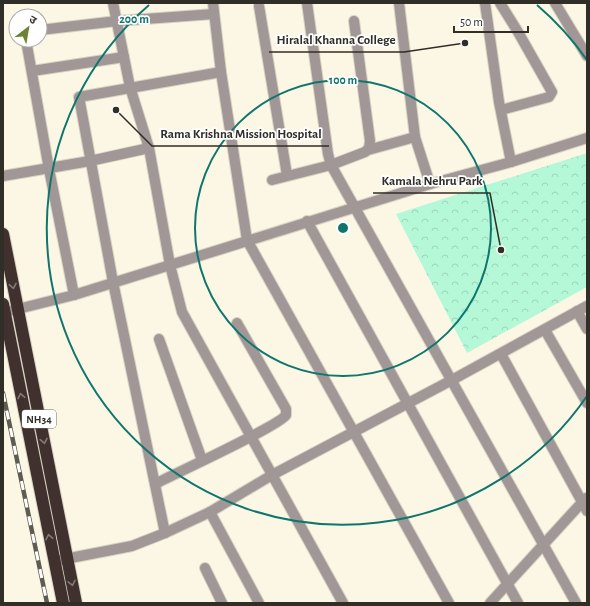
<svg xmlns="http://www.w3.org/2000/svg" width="590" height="606" viewBox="0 0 590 606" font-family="'Alegreya Sans','Noto Sans Devanagari',sans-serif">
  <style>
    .park { fill: url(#park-crowns) }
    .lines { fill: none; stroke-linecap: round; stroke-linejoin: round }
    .minor-casing { stroke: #d7d3c3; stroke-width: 12 }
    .highway-casing { stroke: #d7d3c3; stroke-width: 14 }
    .minor { stroke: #a09796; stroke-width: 10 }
    .highway { stroke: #40302e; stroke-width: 12 }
    .rail-casing { stroke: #5e5c52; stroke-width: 4.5 }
    .rail { stroke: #fff; stroke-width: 3; stroke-dasharray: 9; stroke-linecap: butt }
    .oneway { stroke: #837877 }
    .ring { fill: none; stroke: #0f766e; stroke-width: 2 }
    .labels { text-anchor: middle; stroke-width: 3.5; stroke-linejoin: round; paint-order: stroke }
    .shield { fill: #fff; stroke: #6e6d68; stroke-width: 1 }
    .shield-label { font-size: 11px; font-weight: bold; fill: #302e27 }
    .centre { fill: #0f766e; stroke: #fff; stroke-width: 2 }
    .ring-label { font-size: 12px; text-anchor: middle; font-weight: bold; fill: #0f766e; stroke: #fff; stroke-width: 3.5; stroke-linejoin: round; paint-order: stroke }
    .leader { fill: none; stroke: #302e27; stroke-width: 1.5 }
    .callout-dot { fill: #302e27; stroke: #fff; stroke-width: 1.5 }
    .callout-label { font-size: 13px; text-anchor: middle; font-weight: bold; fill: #302e27; stroke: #fff; stroke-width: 3.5; stroke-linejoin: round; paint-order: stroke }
  </style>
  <defs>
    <pattern id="park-crowns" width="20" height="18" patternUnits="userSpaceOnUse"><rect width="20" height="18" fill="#b5f8d8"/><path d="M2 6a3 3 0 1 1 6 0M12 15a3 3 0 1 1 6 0" fill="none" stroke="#9cd5b9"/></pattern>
  </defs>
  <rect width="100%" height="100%" fill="#fcf7e5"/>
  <polygon class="park" points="587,153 587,287 467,353 396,214"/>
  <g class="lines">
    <g class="minor-casing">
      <g id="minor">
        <polyline points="113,3 130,87 149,148 170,265 182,312 343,603"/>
        <polyline points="213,3 221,72 247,240 449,603"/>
        <polyline points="307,3 328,154 331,165 576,603"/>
        <polyline points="399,3 415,137 430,184"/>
        <polyline points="485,3 499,102 511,162"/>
        <polyline points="500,3 518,32 552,92 549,97 501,110"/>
        <polyline points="555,3 587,56"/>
        <polyline points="259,6 287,175"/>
        <polyline points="40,30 117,21 214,14"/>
        <polyline points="26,40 49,169 74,295"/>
        <polyline points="32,71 124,57"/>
        <polyline points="368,150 415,137"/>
        <polyline points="3,176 90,161 149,148"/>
        <polyline points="272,180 331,165 365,152 369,148 370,141 354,21"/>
        <polyline points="307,221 518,603"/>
        <polyline points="10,311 74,295 430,184 511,162 587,138"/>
        <polyline points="577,311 587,329"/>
        <polyline points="545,330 587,403"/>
        <polyline points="159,339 202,460"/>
        <polyline points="501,354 587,511"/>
        <path d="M155,484C174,474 279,426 286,415V409L237,323"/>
        <polyline points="210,512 259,603"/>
        <polyline points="165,533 113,282 79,97 221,72"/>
        <polyline points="60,560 132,546 165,533 210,512 272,475 452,380 587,306"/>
        <polyline points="205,568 222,603"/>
        <polyline points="490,603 586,498"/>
      </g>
    </g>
    <g class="highway-casing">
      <g id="highway">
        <polyline points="3,234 76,603"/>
        <polyline points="3,304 63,603"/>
      </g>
    </g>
    <use href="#minor" class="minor"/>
    <use href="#highway" class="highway"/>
    <g class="rail-casing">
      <polyline id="rail" points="3,393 47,603"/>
    </g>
    <use href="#rail" class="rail"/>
  </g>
  <defs><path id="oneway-chevron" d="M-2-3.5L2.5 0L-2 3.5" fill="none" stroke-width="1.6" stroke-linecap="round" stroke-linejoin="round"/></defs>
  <g class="oneway">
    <use href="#oneway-chevron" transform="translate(13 286) rotate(79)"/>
    <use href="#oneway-chevron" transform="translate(21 396) rotate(-101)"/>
    <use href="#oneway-chevron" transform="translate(44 441) rotate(79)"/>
    <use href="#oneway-chevron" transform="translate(49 537) rotate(-101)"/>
    <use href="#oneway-chevron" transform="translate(72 583) rotate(78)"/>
  </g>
  <g class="ring">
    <circle cx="343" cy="228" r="148"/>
    <path d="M587 396A296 296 0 1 1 149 5M537 5A296 296 0 0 1 587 60"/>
  </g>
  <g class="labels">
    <rect class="shield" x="22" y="410" width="34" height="18" rx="3"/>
    <g class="shield-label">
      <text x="39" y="423">NH34</text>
    </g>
  </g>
  <circle cx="343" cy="228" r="6" class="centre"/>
  <g class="ring-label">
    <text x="134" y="23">200 m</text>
    <text x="343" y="84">100 m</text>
  </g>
  <path class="leader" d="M465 43L404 52H269M116 110L152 146H329M501 250L490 193H373"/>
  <g class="callout-dot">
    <circle cx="465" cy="43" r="4"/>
    <circle cx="116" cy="110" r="4"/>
    <circle cx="501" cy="250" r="4"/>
  </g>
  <g class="callout-label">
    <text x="336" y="44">Hiralal Khanna College</text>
    <text x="241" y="138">Rama Krishna Mission Hospital</text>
    <text x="432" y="185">Kamala Nehru Park</text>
  </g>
  <rect width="590" height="606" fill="none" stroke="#302e27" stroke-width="8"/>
  <g transform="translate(28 28) rotate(31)"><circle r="19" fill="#ffffff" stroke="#acaba9"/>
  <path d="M0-3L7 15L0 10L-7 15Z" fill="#6f8233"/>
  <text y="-6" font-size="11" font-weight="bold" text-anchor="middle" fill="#302e27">उ</text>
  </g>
  <path d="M454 26v6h74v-6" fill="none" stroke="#302e27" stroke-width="2"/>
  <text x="460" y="26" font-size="12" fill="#302e27" stroke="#ffffff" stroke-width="3" paint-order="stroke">50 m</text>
</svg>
